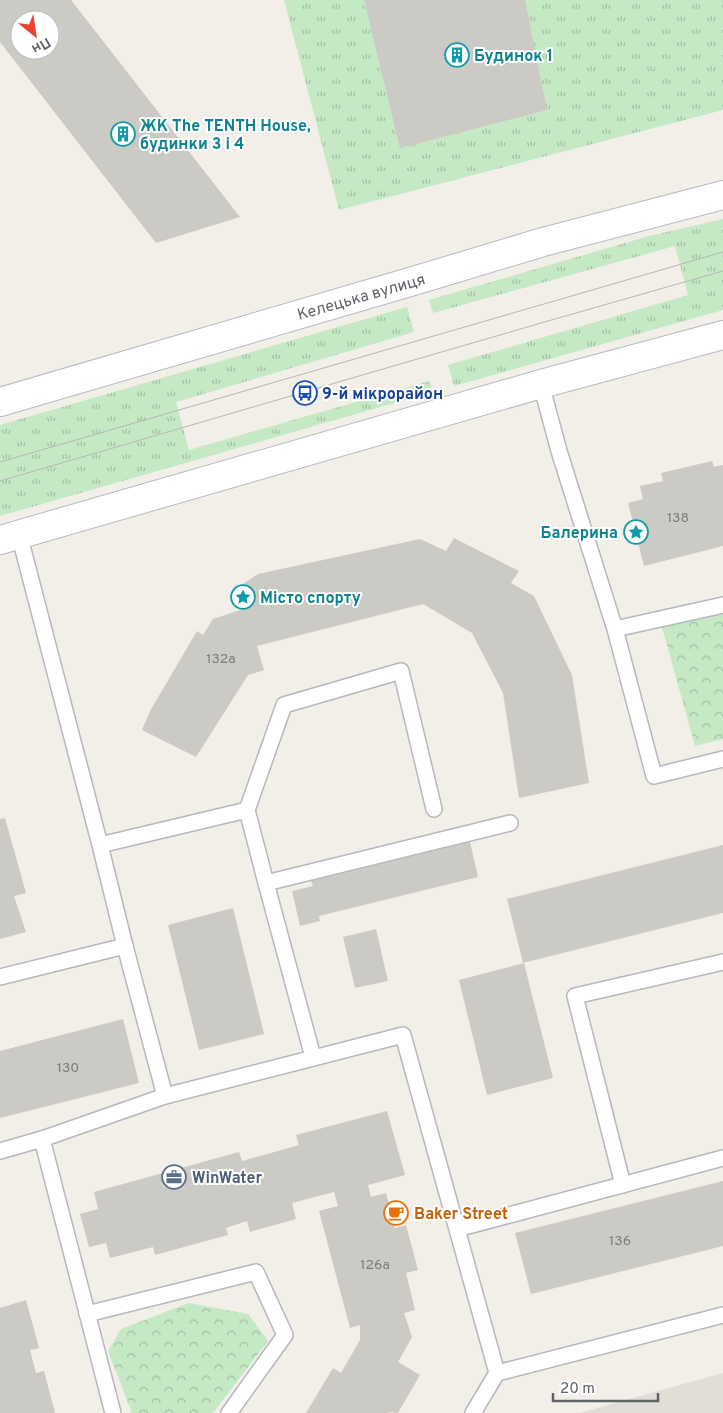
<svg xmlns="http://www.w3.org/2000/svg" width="723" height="1413" viewBox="0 0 723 1413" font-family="Overpass,sans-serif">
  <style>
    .education { fill: #e1ded6 }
    .grass { fill: url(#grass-tufts) }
    .park { fill: url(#park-crowns) }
    .building { fill: #cccac5; fill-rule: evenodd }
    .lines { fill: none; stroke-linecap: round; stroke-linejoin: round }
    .lane-casing { stroke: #b5b8bc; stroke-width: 18 }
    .secondary-casing { stroke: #b6babf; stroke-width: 30 }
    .lane { stroke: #fff; stroke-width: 15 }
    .secondary { stroke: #fff; stroke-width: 28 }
    .tram { stroke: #b6b7b8; stroke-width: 1 }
    .labels { text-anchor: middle; stroke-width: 4; stroke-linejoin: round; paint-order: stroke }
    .number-label { font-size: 14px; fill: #7a7d7f }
    .culture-label { font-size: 16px; font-weight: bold; fill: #0d838f; stroke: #fff; text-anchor: start }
    .street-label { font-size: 16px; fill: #5f6368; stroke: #fff }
    .transit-label { font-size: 16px; font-weight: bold; fill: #164399; stroke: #fff; text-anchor: start }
    .service-label { font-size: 16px; font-weight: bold; fill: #4e5e75; stroke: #fff; text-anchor: start }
    .food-label { font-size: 16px; font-weight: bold; fill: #c56008; stroke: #fff; text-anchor: start }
  </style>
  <defs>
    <pattern id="grass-tufts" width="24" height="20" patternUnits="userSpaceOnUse" patternTransform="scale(1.25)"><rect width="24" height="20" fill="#c5e8c5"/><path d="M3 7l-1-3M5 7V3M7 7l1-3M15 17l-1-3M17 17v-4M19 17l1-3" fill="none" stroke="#a3c0a4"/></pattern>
    <pattern id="park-crowns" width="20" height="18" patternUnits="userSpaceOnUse" patternTransform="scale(1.25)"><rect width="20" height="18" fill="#c5e8c5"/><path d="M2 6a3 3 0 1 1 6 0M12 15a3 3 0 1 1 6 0" fill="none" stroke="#a3c0a4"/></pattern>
  </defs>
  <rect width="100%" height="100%" fill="#f1efe8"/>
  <polygon class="education" points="723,1373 723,1413 579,1413"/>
  <g class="grass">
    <polygon points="284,0 723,0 723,110 339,210"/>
    <polygon points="723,219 723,310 454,386 448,365 688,295 675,246 433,313 429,300 649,236"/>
    <polygon points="407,307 414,332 176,402 189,450 429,381 433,392 0,516 0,425"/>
  </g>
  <g class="park">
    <polygon points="723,612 723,739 695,746 662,627"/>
    <polygon points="189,1303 248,1314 268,1341 213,1413 132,1413 108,1351 121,1329"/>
  </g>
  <g class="building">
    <path d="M0,0H71L240,217L156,243L0,42ZM20,20H50V50H20Z"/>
    <polygon points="364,0 525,0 547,110 400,148"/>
    <polygon points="712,461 714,467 723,465 723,546 644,566 628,503 643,499 640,486 663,481 661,473"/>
    <polygon points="454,538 519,571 511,583 534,596 572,675 589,783 519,798 503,693 472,633 423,604 257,646 264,670 248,675 196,757 142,730 150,711 197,631 203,635 213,619 246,608 240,586 258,574 420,539 446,551"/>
    <polygon points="5,818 26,893 14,896 26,932 0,939 0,819"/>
    <polygon points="470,842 478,877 319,916 320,921 300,926 292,891 313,886 311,881"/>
    <polygon points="723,845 723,913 523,963 507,899"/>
    <polygon points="233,908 264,1034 199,1050 168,925"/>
    <polygon points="376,929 388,981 355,988 343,937"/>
    <polygon points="524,963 553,1078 487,1095 459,980"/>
    <polygon points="123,1019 139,1083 0,1118 0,1051"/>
    <polygon points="387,1111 405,1175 368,1185 371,1197 386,1193 395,1228 406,1225 418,1270 406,1273 415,1310 404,1313 412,1337 398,1362 420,1375 398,1413 389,1412 388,1413 306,1413 333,1368 341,1373 360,1340 360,1325 350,1328 319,1211 338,1206 334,1192 292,1203 296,1219 250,1232 247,1221 226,1228 228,1235 155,1255 153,1247 110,1258 106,1243 89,1247 80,1214 98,1209 94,1192 239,1152 242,1161 299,1145 296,1135"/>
    <polygon points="723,1181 723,1246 531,1294 515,1233"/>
    <polygon points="26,1300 39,1348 30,1350 36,1373 44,1371 55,1413 0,1413 0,1308"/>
  </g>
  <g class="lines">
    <g class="lane-casing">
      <g id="lane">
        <polyline points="541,384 559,451 615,629 654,776 723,759"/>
        <polyline points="615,629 723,605"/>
        <polyline points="247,810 266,883"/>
        <polyline points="100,845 247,810 284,705 401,671 434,809"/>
        <polyline points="125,946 165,1096"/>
        <polyline points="0,977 125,946 100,845 19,534"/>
        <polyline points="313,1057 266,883 510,823"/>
        <polyline points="42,1139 113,1413"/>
        <polyline points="0,1151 42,1139 165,1096 403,1035 497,1373 473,1413"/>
        <polyline points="623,1185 575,996 723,962"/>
        <polyline points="457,1229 723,1158"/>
        <polyline points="87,1314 256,1272 285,1335 229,1413"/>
        <polyline points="497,1373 723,1315"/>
      </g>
    </g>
    <g class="secondary-casing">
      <g id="secondary">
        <polyline points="0,402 410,282 543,242 723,195"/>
        <polyline points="0,540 541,384 723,335"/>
      </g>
    </g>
    <use href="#lane" class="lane"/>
    <use href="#secondary" class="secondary"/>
    <g class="tram">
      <polyline points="0,462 723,252"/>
      <path d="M0,481C241,411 482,339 723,271"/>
    </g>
  </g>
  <defs>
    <g id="building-ring" transform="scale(1.25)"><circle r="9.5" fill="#fff" stroke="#0f9aa8" stroke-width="1.5"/><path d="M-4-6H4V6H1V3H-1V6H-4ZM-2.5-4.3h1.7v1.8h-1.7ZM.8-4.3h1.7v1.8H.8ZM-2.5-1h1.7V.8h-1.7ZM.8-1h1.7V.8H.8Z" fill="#0f9aa8"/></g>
    <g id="bus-ring" transform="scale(1.25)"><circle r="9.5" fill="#fff" stroke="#1a4fb4" stroke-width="1.5"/><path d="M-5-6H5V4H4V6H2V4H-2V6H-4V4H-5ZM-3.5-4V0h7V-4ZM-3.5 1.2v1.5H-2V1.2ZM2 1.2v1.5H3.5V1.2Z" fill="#1a4fb4"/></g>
    <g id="sight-ring" transform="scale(1.25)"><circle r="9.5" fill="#fff" stroke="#0f9aa8" stroke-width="1.5"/><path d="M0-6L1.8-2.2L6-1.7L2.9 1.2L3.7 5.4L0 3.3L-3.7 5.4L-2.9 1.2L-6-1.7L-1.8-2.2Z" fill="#0f9aa8"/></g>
    <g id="office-ring" transform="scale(1.25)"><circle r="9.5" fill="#fff" stroke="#5c6f8a" stroke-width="1.5"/><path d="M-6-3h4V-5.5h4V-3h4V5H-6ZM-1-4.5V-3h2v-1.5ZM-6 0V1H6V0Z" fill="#5c6f8a"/></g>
    <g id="cafe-ring" transform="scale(1.25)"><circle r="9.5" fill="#fff" stroke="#e8710a" stroke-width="1.5"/><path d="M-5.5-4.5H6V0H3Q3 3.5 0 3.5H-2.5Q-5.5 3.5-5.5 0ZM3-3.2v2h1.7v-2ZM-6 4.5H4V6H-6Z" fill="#e8710a"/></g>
  </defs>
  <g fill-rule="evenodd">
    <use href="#building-ring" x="457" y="55"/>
    <use href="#building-ring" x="123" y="134"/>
    <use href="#bus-ring" x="305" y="393"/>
    <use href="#sight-ring" x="636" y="532"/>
    <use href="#sight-ring" x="243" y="597"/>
    <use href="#office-ring" x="174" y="1177"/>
    <use href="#cafe-ring" x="396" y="1213"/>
  </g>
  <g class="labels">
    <g class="number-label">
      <text x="678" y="522">138</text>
      <text x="221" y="663">132а</text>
      <text x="68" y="1072">130</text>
      <text x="620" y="1245">136</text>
      <text x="375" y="1269">126а</text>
    </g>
    <g class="culture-label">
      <text x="474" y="61">Будинок 1</text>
      <text x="140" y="131">ЖК Тhe TENTH House,<tspan x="140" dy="18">будинки 3 і 4</tspan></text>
      <text x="618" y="538" text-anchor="end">Балерина</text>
      <text x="260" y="603">Місто спорту</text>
    </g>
    <g class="street-label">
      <text transform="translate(361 296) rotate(-16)" y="6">Келецька вулиця</text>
    </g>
    <g class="transit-label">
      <text x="322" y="399">9-й мікрорайон</text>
    </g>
    <g class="service-label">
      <text x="192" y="1183">WinWater</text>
    </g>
    <g class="food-label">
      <text x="414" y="1219">Baker Street</text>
    </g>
  </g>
  <g transform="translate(35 35) rotate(150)"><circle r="24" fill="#ffffff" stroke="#bfc1c3"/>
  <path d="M0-4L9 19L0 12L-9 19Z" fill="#ea4335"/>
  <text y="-8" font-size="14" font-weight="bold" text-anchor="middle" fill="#5f6368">Пн</text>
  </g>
  <path d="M553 1393v8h105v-8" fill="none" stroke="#5f6368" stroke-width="2.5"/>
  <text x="560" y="1393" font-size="15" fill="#5f6368" stroke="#ffffff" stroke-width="4" paint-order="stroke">20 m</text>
</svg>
